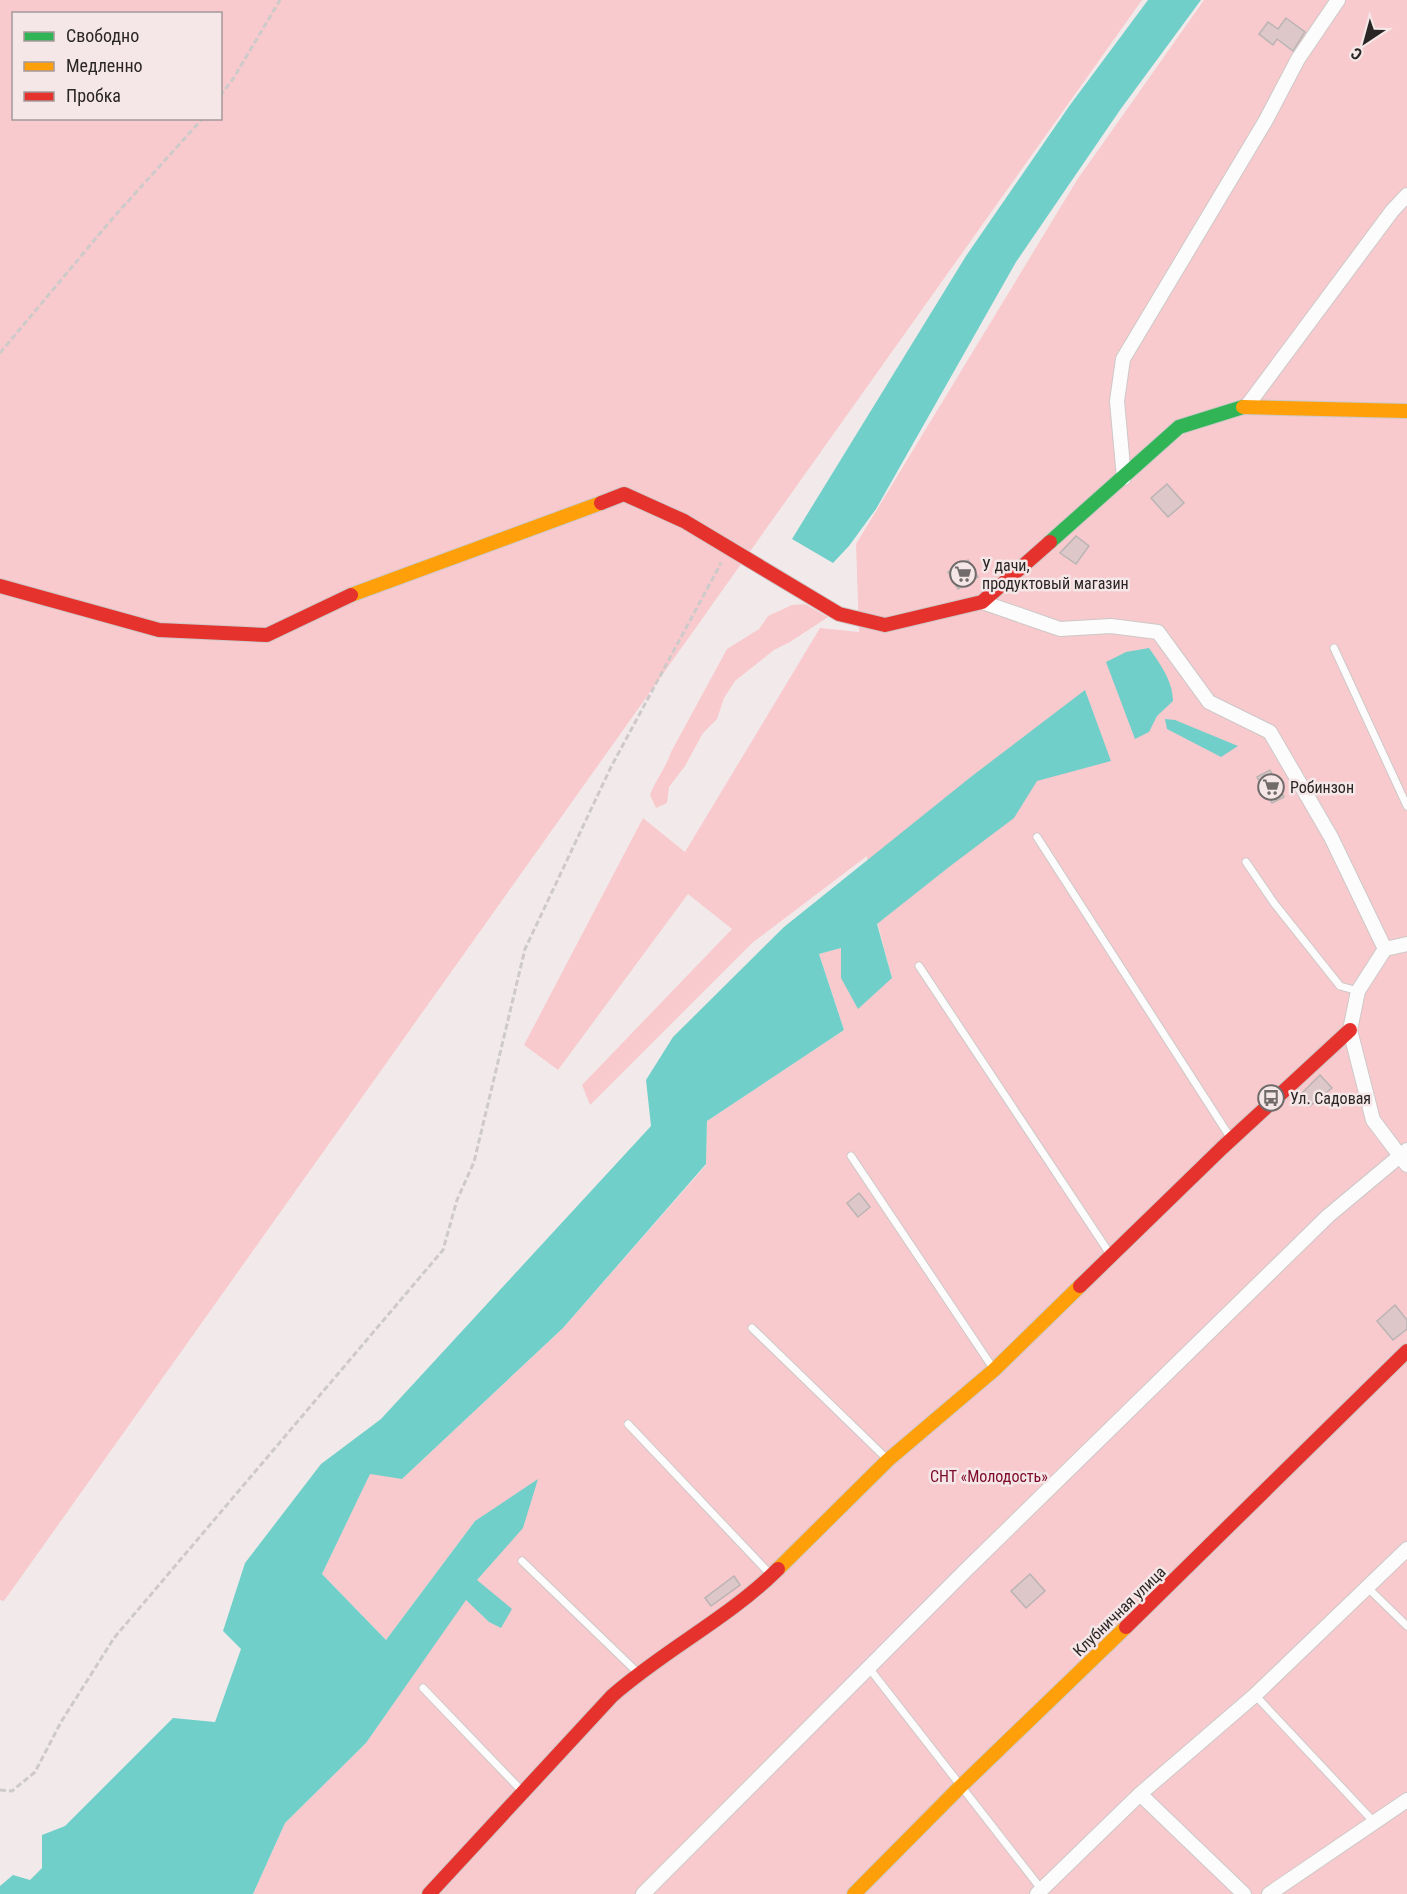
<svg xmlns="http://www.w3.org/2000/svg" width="1407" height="1894" viewBox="0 0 1407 1894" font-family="'Roboto Condensed',sans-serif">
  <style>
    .green { fill: #f8cacd; fill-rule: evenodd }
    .water { fill: #71cfca }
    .building { fill: #ddc7c9; stroke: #bab4b4; stroke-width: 1.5 }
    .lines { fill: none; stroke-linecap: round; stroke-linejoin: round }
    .lane-casing { stroke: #cec8c8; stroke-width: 9 }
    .street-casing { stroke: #cec8c8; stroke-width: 16 }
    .fast-casing { stroke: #cec8c8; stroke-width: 16 }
    .slow-casing { stroke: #cec8c8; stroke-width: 16 }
    .jam-casing { stroke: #cec8c8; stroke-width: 16 }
    .path { stroke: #cecaca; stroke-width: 3; stroke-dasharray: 6 3; stroke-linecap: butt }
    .lane { stroke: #fdfcfc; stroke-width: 7 }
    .street { stroke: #fdfcfc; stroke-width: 14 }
    .fast { stroke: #30b455; stroke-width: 14 }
    .slow { stroke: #ff9f0a; stroke-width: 14 }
    .jam { stroke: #e5322d; stroke-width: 14 }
    .labels { text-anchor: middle; stroke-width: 5; stroke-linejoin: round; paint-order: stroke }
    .poi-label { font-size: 16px; fill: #2b2626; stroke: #f5e6e7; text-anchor: start }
    .park-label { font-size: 16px; fill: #7d0a2a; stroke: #f5e6e7 }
    .street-label { font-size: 16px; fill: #2b2626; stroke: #f5e6e7 }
  </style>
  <rect width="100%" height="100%" fill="#f2eaea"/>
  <g class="green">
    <path d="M0,0H1142L4,1601L0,1600ZM14,14H220V118H14Z"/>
    <polygon points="1204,0 1407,0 1407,1894 253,1894 285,1823 366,1743 466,1599 489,1622 476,1581 475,1521 386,1640 322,1574 370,1473 402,1479 563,1328 706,1165 707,1121 844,1030 819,954 841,948 842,978 892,978 869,892 867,856 752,943 590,1105 582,1085 732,929 688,894 558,1070 524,1045 643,818 685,852 820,628 859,632 856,544 1077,180"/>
    <path d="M805,604L828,617L790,642L774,650L735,681L724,698L717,719L703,733L685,766L669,787L667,803L656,808L650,795C656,779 666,768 671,752L727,649L759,629L768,616L792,605Z"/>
  </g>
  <g class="water">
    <polygon points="1148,0 1201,0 1120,110 1016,262 876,509 849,546 833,563 792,539 966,256 1070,105"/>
    <path d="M1149,648C1160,664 1173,681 1173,701L1157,716L1149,732L1135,739L1106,662L1126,652Z"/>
    <polygon points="1085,690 1111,761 1037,781 1014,818 949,867 877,924 892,978 858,1009 841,978 841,948 819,954 844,1030 707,1121 706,1164 563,1328 402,1479 370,1474 322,1574 386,1640 475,1521 538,1479 523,1528 477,1580 512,1609 501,1628 489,1622 466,1600 366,1743 285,1823 253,1894 0,1894 0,1886 13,1875 30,1880 42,1868 42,1835 65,1826 173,1718 215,1722 241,1649 223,1631 245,1563 321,1464 381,1419 651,1126 646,1080 673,1037 784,927 972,776"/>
    <polygon points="1165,719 1175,720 1238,746 1221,757 1167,729"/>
  </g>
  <g class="building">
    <polygon points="1286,18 1305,32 1293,51 1277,39 1273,45 1259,34 1268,22 1278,29"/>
    <polygon points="1167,484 1184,503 1168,517 1151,498"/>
    <polygon points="1076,536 1089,546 1076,564 1060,553"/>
    <polygon points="968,560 978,577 958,589 948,572"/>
    <polygon points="1270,770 1284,797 1272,803 1257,777"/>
    <polygon points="1320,1075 1332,1088 1310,1106 1299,1096"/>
    <polygon points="859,1193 870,1207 858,1217 847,1203"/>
    <polygon points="1395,1305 1407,1320 1407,1329 1393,1340 1377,1321"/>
    <polygon points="1030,1574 1045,1591 1026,1608 1011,1591"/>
    <polygon points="734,1576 740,1585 711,1606 705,1598"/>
  </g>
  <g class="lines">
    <g class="lane-casing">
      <g id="lane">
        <polyline points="1334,648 1407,806"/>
        <polyline points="1037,837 1230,1137"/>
        <polyline points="1246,862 1274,903 1340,986 1358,991"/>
        <polyline points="919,966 1110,1254"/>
        <polyline points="851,1156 993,1368"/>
        <polyline points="752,1328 886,1458"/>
        <polyline points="628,1424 771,1575"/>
        <polyline points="522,1561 636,1671"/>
        <polyline points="1368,1588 1407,1626"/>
        <polyline points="869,1668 1042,1890"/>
        <polyline points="423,1688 521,1790"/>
        <polyline points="1255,1695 1374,1822"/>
      </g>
    </g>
    <g class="street-casing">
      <g id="street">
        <polyline points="1247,406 1392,211 1407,195"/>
        <polyline points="1124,478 1117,401 1123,359 1266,120 1298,59 1338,0"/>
        <polyline points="982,602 1060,629 1111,626 1158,632 1209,702 1270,732 1331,837 1385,949"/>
        <polyline points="1385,949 1358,991 1350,1030 1373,1120 1407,1165"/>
        <polyline points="1385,949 1407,944"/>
        <polyline points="1140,1794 1244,1894"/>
        <polyline points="643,1894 967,1569 1328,1216 1407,1150"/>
        <polyline points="1037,1894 1140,1794 1255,1695 1407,1549"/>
        <polyline points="1269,1894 1407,1800"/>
      </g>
    </g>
    <g class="fast-casing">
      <polyline id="fast" points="1050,542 1179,427 1243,407"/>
    </g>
    <g class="slow-casing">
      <g id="slow">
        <polyline points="1243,407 1407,411"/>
        <polyline points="351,595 601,503"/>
        <polyline points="778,1569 888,1460 994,1370 1080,1286"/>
        <polyline points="854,1894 960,1787 1126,1627"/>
      </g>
    </g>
    <g class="jam-casing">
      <g id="jam">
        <polyline points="601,503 624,494 684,521 839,614 885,625 982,602 1050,542"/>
        <polyline points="0,586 159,630 267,635 351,595"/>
        <polyline points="1080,1286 1222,1148 1350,1030"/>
        <polyline points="1126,1627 1407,1351"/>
        <path d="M429,1894L612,1696C664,1650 729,1618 778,1569"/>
      </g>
    </g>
    <g class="path">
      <polyline points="220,96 233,79 280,0"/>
      <polyline points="0,353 112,219 203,118"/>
      <polyline points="0,1790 12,1791 35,1772 61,1722 114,1638 443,1250 457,1200 474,1162 525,949 611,767 721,563"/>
    </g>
    <use href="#lane" class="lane"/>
    <use href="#street" class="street"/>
    <use href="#fast" class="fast"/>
    <use href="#slow" class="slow"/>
    <use href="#jam" class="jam"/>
  </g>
  <defs>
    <g id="supermarket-ring" transform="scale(1.35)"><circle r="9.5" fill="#f5e6e7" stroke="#716b6b" stroke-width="1.5"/><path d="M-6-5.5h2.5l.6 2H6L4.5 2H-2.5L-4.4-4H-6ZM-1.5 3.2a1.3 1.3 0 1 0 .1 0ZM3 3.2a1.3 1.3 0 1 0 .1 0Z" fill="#716b6b"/></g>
    <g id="bus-ring" transform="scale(1.35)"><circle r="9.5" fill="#f5e6e7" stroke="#716b6b" stroke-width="1.5"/><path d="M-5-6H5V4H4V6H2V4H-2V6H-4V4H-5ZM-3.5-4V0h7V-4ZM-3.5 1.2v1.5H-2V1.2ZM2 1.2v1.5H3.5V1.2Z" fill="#716b6b"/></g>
  </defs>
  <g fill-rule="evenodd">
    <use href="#supermarket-ring" x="963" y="574"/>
    <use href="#supermarket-ring" x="1271" y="787"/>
    <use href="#bus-ring" x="1271" y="1098"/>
  </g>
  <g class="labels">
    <g class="poi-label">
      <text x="982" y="571">У дачи,<tspan x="982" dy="18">продуктовый магазин</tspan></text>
      <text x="1290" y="793">Робинзон</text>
      <text x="1290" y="1104">Ул. Садовая</text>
    </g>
    <g class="park-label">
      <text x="989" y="1482">СНТ «Молодость»</text>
    </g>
    <g class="street-label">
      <text transform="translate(1119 1611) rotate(-44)" y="6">Клубничная улица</text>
    </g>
  </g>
  <rect x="12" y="12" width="210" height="108" fill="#f5e6e7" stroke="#a4999a" stroke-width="1.5"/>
  <rect x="24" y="32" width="30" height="9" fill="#30b455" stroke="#a4999a" stroke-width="1.5"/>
  <text x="66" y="42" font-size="18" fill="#2b2626">Свободно</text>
  <rect x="24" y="62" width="30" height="9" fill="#ff9f0a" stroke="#a4999a" stroke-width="1.5"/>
  <text x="66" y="72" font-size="18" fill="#2b2626">Медленно</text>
  <rect x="24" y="92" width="30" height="9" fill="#e5322d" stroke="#a4999a" stroke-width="1.5"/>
  <text x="66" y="102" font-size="18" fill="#2b2626">Пробка</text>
  <g transform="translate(1365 42) rotate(216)" stroke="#f5e6e7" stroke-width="4.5" paint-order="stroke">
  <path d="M0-4.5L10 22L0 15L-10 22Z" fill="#2b2626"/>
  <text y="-9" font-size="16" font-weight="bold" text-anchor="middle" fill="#2b2626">С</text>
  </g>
</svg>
